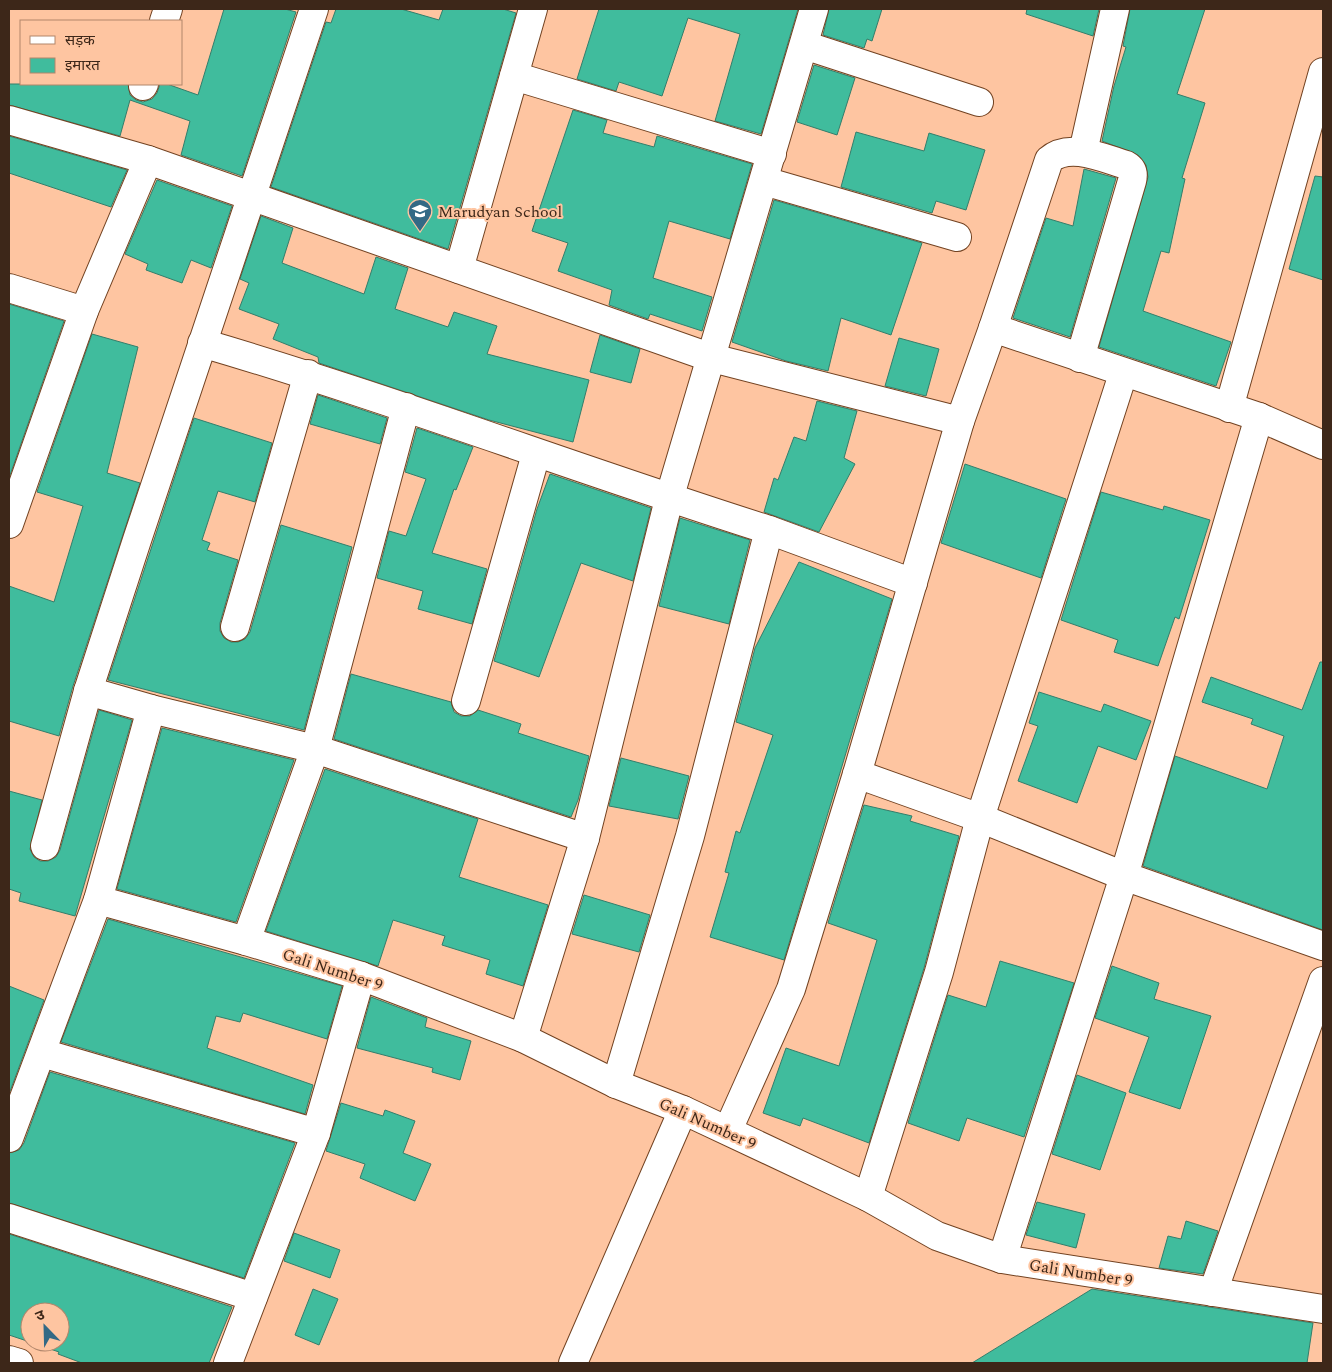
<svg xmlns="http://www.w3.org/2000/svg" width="1332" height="1372" viewBox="0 0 1332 1372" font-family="Spectral,'Noto Sans Devanagari',serif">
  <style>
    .building { fill: #40bc9d; stroke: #337e6b }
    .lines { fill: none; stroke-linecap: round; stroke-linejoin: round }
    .minor-casing { stroke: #724221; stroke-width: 30 }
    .minor { stroke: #fff; stroke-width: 28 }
    .labels { text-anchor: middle; stroke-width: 4; stroke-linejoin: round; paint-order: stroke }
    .poi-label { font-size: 16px; fill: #3d2719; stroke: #fec5a1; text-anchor: start }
    .street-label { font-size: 16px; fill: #3d2719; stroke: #fec5a1 }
  </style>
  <rect width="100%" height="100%" fill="#fec5a1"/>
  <g class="building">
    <polygon points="224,9 285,9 296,12 242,176 181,155 190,121 130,100 120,136 9,105 9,84 128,84 130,95 136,100 143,102 152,99 157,93 160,84 167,84 198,95"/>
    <polygon points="336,9 401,9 439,20 443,9 503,9 516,13 448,249 271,187 326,22 331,23"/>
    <polygon points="599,9 798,9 761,134 715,121 740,34 688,18 662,96 619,82 616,91 577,79"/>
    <polygon points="829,9 882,9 872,41 867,39 864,48 823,35"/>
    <polygon points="1027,9 1099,9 1093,36 1026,14"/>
    <polygon points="1130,9 1205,9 1177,94 1205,103 1182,178 1185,179 1169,253 1161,251 1143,311 1231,342 1216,386 1099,347 1148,177 1146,165 1138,155 1102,141 1114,86 1126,47 1123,46"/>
    <polygon points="814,65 855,78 837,135 797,122"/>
    <polygon points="573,110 607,120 603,133 654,147 657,136 752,164 730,239 669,221 653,278 712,297 702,331 650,314 648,319 609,305 612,290 558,271 568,243 532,231"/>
    <polygon points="856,132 924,151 929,133 985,150 966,210 936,201 932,213 841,187"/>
    <polygon points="9,136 127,170 111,207 9,173"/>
    <polygon points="1084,169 1116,178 1070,337 1013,318 1046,218 1073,226"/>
    <polygon points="1315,176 1323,177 1323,280 1289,269"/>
    <polygon points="157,180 232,206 211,268 191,260 182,283 146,270 148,264 125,254"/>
    <polygon points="774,200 922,243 891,335 841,318 828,371 786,361 732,342"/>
    <polygon points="261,216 293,228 282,263 364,294 376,257 408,268 395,309 448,327 454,312 497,326 487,354 589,380 573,442 489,420 319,363 318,357 273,339 279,324 239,309 249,283 240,279"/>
    <polygon points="9,304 64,321 9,478"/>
    <polygon points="92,334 138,347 107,473 140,483 73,686 59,736 9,721 9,586 54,602 83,506 37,492"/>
    <polygon points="600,335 640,349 631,383 590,372"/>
    <polygon points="899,338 939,349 926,396 885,386"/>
    <polygon points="318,395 387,418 380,444 310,424"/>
    <polygon points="817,401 857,411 844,458 855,464 819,532 764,512 774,478 778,480 794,437 806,441"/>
    <polygon points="194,418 272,443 255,502 218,491 202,540 210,543 207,550 238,560 220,623 220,631 224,638 231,642 238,642 245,639 250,632 281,525 352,547 304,730 108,680"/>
    <polygon points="417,428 473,447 456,490 454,489 432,553 487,569 472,624 418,609 423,591 377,578 389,531 406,536 426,479 405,472"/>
    <polygon points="965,464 1066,499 1041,578 941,543"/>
    <polygon points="550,474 651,508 633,581 581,563 539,677 494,661 537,509"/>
    <polygon points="1101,492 1163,510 1164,506 1210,520 1179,619 1175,617 1158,666 1114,652 1118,640 1061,620"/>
    <polygon points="680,518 750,540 729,624 659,606"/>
    <polygon points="799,562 892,599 784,960 710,937 729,873 725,872 736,831 740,833 773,735 736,722 755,648"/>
    <polygon points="1320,662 1323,662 1323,930 1143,866 1175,756 1267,789 1284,736 1251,724 1253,719 1202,702 1211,677 1302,710"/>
    <polygon points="351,674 451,702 454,712 461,716 470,716 478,710 521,724 518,733 589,756 578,800 571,817 334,739"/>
    <polygon points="1039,692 1101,712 1104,704 1151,721 1136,760 1098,746 1077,803 1018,781 1038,726 1029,723"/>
    <polygon points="99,710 132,720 75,916 19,901 21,893 9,889 9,791 42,800 30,849 34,857 40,861 48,861 56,857 60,850"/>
    <polygon points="162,728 294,760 236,922 117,889"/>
    <polygon points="621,758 689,776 678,819 609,806"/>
    <polygon points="325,769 478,819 459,877 548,905 523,986 486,974 490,960 442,945 445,936 393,920 378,966 266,931"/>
    <polygon points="864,805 912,816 910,821 959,836 924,968 869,1143 803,1118 800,1126 763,1113 786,1048 839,1066 877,940 828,923"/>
    <polygon points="584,895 650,915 639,952 572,934"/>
    <polygon points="108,919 342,986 327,1039 243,1013 240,1022 216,1016 207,1048 313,1085 305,1114 61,1042"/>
    <polygon points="1000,961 1074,983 1024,1137 967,1118 959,1141 908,1123 948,995 986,1007"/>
    <polygon points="1112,966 1159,983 1154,999 1211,1016 1180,1109 1129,1092 1149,1037 1095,1018"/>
    <polygon points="9,986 44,1000 9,1094"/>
    <polygon points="371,997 427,1018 425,1027 471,1041 460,1080 432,1072 433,1068 357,1048"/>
    <polygon points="50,1072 295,1143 244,1278 9,1203 9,1153 19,1150 24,1143"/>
    <polygon points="1077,1075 1126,1093 1100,1170 1052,1154"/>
    <polygon points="341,1103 383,1116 385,1110 415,1121 403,1153 431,1164 415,1201 360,1178 365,1164 326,1151"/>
    <polygon points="1037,1202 1085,1214 1076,1248 1026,1235"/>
    <polygon points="1186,1221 1218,1231 1203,1274 1159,1268 1168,1236 1181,1239"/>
    <polygon points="294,1233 340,1250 330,1278 284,1261"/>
    <polygon points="9,1234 232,1307 209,1363 82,1363 58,1354 59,1352 30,1342 60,1342 60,1312 30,1312 30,1342 9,1335"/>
    <polygon points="313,1289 338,1299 319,1345 295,1335"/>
    <polygon points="1092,1289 1313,1323 1307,1363 972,1363"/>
  </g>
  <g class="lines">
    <g class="minor-casing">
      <g id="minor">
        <polyline points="314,9 137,540 88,691 151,709 315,749 585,838"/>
        <polyline points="164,21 168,9"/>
        <polyline points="804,45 979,102"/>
        <polyline points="514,76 772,154"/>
        <polyline points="143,86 144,84"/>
        <polyline points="9,120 148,160 712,358 960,421"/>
        <polyline points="1083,152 1115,9"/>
        <polyline points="764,181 957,237"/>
        <polyline points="459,269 533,9"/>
        <polyline points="9,288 84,311"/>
        <path d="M993,328L1049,160C1069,142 1103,158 1126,165C1133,169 1134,173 1132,181L1080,358"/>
        <path d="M202,343C393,399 579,470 769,530L690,836L616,1084"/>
        <polyline points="1229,408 1323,72"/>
        <polyline points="9,524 84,311 148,160"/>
        <polyline points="769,530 913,583"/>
        <polyline points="235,627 308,374"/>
        <polyline points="466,701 536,454"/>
        <polyline points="857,774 980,818 1124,876 1323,946"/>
        <polyline points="45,846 88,691"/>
        <polyline points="98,900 246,941 361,976 523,1038 616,1084 683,1110 868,1197 937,1236 1002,1259 1323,1309"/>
        <polyline points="246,941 315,749 406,407"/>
        <polyline points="523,1038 585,838 669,499 814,9"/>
        <polyline points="42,1053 316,1133"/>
        <polyline points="728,1130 791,989 857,774 960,421 993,328 1259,417 1323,445"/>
        <polyline points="9,1138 98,900 151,709"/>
        <polyline points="868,1197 939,972 980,818 1123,374"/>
        <polyline points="9,1218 253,1297"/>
        <polyline points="1002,1259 1124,876 1259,417"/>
        <polyline points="1213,1292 1323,981"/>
        <polyline points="9,1360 19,1363"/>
        <polyline points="228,1363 316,1133 361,976"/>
        <polyline points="573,1363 683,1110"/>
      </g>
    </g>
    <use href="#minor" class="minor"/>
  </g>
  <defs>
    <g id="school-pin" transform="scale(1.25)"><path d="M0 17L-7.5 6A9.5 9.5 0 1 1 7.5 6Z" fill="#336985" stroke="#fec5a1"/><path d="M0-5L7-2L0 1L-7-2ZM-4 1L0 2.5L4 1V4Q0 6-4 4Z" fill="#fff"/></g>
  </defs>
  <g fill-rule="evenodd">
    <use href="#school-pin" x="420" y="211"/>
  </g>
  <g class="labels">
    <g class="poi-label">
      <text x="438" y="217">Marudyan School</text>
    </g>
    <g class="street-label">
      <text transform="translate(333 969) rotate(18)" y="6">Gali Number 9</text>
      <text transform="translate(708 1123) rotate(24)" y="6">Gali Number 9</text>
      <text transform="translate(1081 1272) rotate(9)" y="6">Gali Number 9</text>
    </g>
  </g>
  <rect width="1332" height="1372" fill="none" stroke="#3d2719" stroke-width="20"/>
  <rect x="20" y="20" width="162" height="65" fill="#fec5a1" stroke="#b1866b"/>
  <rect x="30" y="36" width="25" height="8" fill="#ffffff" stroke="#b1866b"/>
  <text x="65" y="45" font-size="15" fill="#3d2719">सड़क</text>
  <rect x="30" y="58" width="25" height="15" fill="#40bc9d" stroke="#b1866b"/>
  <text x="65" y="70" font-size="15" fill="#3d2719">इमारत</text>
  <g transform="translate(45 1327) rotate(337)"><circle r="24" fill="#fec5a1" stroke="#b1866b"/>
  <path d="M0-4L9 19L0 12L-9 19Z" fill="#336985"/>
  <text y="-8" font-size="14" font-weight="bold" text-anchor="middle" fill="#3d2719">उ</text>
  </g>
</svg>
